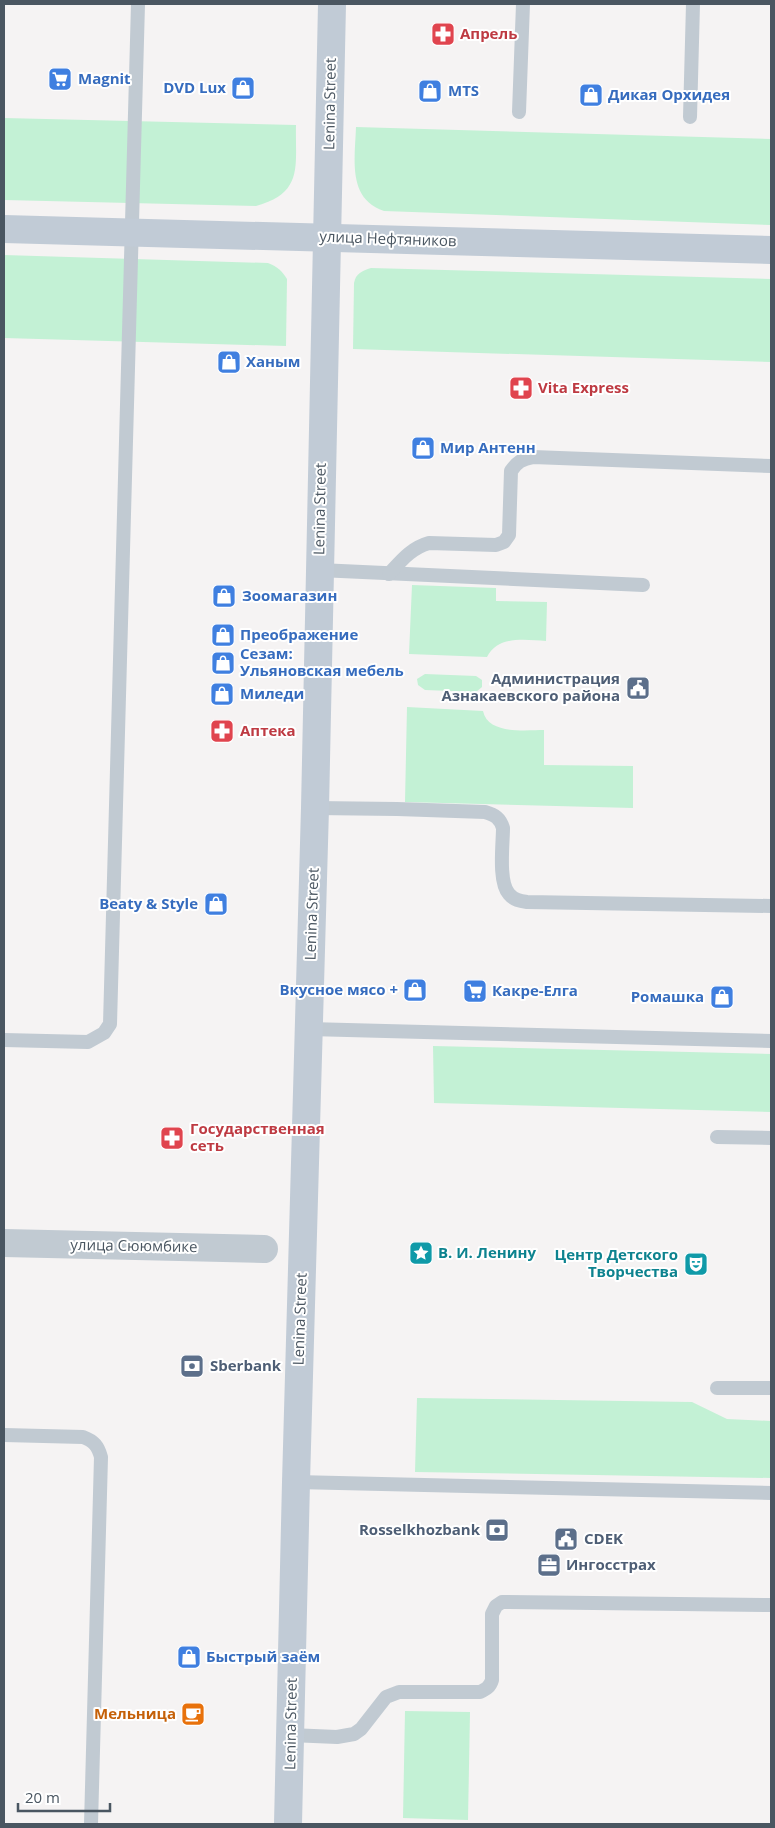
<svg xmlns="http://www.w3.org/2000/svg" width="775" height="1828" viewBox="0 0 775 1828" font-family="'Open Sans',sans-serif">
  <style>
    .green { fill: #c3f1d5 }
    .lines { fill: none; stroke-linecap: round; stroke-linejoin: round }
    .lane { stroke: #c1cad2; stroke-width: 14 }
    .street { stroke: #c1cad2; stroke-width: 28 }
    .secondary { stroke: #c1cbd6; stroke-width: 28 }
    .labels { text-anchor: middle; stroke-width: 4; stroke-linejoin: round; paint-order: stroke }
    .health-label { font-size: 15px; font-weight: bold; fill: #be3a42; stroke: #fff; text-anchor: start }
    .shop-label { font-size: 15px; font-weight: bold; fill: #366cbe; stroke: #fff; text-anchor: start }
    .street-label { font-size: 15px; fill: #4a5661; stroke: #fff }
    .service-label { font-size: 15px; font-weight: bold; fill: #4e5e75; stroke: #fff; text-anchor: start }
    .culture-label { font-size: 15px; font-weight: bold; fill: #0d838f; stroke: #fff; text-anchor: start }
    .food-label { font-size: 15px; font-weight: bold; fill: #c56008; stroke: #fff; text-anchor: end }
  </style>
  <rect width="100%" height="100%" fill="#f5f3f3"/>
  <g class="green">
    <path d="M4,118L296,125C295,166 304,193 256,206L4,200Z"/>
    <path d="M356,127L771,139V225L384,211C347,199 355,158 356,127Z"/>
    <path d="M4,255L268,263C278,267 282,271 287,279L286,346L4,338Z"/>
    <path d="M371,268L771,279V362L353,349L354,283C356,273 362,271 371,268Z"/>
    <path d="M412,585L496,588V601L547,602L546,641C526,640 498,635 487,657L409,654Z"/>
    <polygon points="425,674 476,676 482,680 482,687 476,692 425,690 418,685 417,679"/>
    <path d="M407,707L483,711C488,735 526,730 544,730V765L633,766V808L405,802Z"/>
    <polygon points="433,1046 771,1054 771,1112 434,1103"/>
    <polygon points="417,1398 692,1402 727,1419 771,1421 771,1478 415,1472"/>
    <polygon points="405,1711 470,1712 468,1820 403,1818"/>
  </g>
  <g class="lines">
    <g class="lane">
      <polyline points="519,112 523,4"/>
      <polyline points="690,117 693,4"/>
      <polyline points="319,570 643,585"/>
      <path d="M389,574C401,561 411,548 429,543L496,545L504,542L509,535L511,471C517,462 522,459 533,457L771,466"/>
      <path d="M315,808L397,809L485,812C495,815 500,818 503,828C503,844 498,882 509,894C514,900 520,901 527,902L771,906"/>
      <polyline points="309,1029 771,1041"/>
      <polyline points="4,1040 88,1042 104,1033 110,1024 138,4"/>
      <polyline points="717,1137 771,1138"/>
      <polyline points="717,1388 771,1388"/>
      <path d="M4,1435L83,1437C94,1441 98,1446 101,1457L91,1824"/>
      <polyline points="296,1482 771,1493"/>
      <path d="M290,1735L337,1737L354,1734L361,1729L386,1697L399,1692H480C486,1689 490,1687 492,1680V1614L496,1606L502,1602L771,1605"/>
    </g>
    <polyline class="street" points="4,1243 264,1249"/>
    <g class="secondary">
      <polyline points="4,229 771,250"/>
      <polyline points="288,1824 296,1482 315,808 332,4"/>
    </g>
  </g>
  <defs>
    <g id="pharmacy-square" transform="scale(1.25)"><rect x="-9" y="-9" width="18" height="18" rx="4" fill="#e0444e" stroke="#fff"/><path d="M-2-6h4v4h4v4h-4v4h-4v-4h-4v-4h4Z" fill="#fff"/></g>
    <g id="supermarket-square" transform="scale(1.25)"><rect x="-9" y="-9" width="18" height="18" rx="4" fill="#3f7fe0" stroke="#fff"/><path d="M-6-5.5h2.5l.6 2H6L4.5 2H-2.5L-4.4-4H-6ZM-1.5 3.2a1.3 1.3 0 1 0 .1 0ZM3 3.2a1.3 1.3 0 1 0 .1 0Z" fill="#fff"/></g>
    <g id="shop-square" transform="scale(1.25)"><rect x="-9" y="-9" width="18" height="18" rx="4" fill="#3f7fe0" stroke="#fff"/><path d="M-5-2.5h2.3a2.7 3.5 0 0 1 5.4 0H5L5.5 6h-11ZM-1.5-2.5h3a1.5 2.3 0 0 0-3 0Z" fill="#fff"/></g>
    <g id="civic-square" transform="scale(1.25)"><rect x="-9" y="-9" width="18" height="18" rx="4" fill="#5c6f8a" stroke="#fff"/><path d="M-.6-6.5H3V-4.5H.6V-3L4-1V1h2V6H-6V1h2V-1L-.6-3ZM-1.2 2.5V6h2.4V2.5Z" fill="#fff"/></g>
    <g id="sight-square" transform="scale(1.25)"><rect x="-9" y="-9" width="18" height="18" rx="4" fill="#0f9aa8" stroke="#fff"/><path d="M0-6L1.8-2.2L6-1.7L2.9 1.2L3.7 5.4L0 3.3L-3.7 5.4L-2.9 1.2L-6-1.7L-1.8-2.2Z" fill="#fff"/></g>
    <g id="theatre-square" transform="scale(1.25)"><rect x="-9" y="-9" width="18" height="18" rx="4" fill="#0f9aa8" stroke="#fff"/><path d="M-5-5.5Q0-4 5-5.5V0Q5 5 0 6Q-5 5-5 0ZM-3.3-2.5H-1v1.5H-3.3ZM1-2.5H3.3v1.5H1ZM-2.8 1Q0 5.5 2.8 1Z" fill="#fff"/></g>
    <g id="bank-square" transform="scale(1.25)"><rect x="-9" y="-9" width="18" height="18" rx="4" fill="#5c6f8a" stroke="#fff"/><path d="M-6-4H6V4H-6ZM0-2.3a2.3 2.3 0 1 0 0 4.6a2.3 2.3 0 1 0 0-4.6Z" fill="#fff"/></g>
    <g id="office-square" transform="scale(1.25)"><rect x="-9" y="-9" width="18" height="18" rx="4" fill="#5c6f8a" stroke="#fff"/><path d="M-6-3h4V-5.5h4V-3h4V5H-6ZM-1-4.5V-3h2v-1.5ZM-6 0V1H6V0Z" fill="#fff"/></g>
    <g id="cafe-square" transform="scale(1.25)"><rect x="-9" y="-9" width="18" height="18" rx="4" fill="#e8710a" stroke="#fff"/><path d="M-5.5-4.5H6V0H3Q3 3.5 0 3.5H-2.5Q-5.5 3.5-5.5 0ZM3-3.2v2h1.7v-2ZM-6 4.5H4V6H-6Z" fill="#fff"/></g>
  </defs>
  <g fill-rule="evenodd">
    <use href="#pharmacy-square" x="443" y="34"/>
    <use href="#supermarket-square" x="60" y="79"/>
    <use href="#shop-square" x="243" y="88"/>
    <use href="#shop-square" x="430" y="91"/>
    <use href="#shop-square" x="591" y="95"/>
    <use href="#shop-square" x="229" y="362"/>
    <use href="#pharmacy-square" x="521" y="388"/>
    <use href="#shop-square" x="423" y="448"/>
    <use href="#shop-square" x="224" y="596"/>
    <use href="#shop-square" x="223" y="635"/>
    <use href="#shop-square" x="223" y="663"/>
    <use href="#civic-square" x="638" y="688"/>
    <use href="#shop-square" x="222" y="694"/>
    <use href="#pharmacy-square" x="222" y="731"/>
    <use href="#shop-square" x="216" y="904"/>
    <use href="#shop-square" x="415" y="990"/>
    <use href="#supermarket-square" x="475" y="991"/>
    <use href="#shop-square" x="722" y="997"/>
    <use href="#pharmacy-square" x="172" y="1138"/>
    <use href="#sight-square" x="421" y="1253"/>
    <use href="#theatre-square" x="696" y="1264"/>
    <use href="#bank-square" x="192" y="1366"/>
    <use href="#bank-square" x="497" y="1530"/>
    <use href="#civic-square" x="566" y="1539"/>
    <use href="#office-square" x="549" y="1565"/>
    <use href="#shop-square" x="189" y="1657"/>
    <use href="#cafe-square" x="193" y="1714"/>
  </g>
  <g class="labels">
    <g class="health-label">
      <text x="460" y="39">Апрель</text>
      <text x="538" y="393">Vita Express</text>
      <text x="240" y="736">Аптека</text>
      <text x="190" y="1134">Государственная<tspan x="190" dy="17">сеть</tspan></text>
    </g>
    <g class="shop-label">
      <text x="78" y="84">Magnit</text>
      <text x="226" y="93" text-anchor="end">DVD Lux</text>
      <text x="448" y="96">MTS</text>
      <text x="608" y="100">Дикая Орхидея</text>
      <text x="246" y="367">Ханым</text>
      <text x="440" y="453">Мир Антенн</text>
      <text x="242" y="601">Зоомагазин</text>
      <text x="240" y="640">Преображение</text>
      <text x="240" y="659">Сезам:<tspan x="240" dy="17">Ульяновская мебель</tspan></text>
      <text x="240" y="699">Миледи</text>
      <text x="198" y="909" text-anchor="end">Beaty &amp; Style</text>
      <text x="398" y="995" text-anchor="end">Вкусное мясо +</text>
      <text x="492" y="996">Какре-Елга</text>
      <text x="704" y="1002" text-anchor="end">Ромашка</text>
      <text x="206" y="1662">Быстрый заём</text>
    </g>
    <g class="street-label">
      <text transform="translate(330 104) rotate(-89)" y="5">Lenina Street</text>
      <text transform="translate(388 239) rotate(2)" y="5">улица Нефтяников</text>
      <text transform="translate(320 509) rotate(-89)" y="5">Lenina Street</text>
      <text transform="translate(312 914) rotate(-88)" y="5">Lenina Street</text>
      <text transform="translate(134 1246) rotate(1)" y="5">улица Сююмбике</text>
      <text transform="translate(300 1319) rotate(-88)" y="5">Lenina Street</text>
      <text transform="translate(291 1724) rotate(-89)" y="5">Lenina Street</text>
    </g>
    <g class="service-label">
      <text x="620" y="684" text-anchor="end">Администрация<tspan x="620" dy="17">Азнакаевского района</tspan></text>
      <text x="210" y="1371">Sberbank</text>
      <text x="480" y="1535" text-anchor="end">Rosselkhozbank</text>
      <text x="584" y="1544">CDEK</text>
      <text x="566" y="1570">Ингосстрах</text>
    </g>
    <g class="culture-label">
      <text x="438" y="1258">В. И. Ленину</text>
      <text x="678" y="1260" text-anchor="end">Центр Детского<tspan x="678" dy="17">Творчества</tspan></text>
    </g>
    <g class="food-label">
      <text x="176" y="1719">Мельница</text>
    </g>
  </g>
  <rect width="775" height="1828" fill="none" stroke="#4a5661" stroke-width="10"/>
  <path d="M18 1803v8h92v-8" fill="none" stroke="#4a5661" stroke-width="2.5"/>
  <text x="25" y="1803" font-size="15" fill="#4a5661" stroke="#ffffff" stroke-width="4" paint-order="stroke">20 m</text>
</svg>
